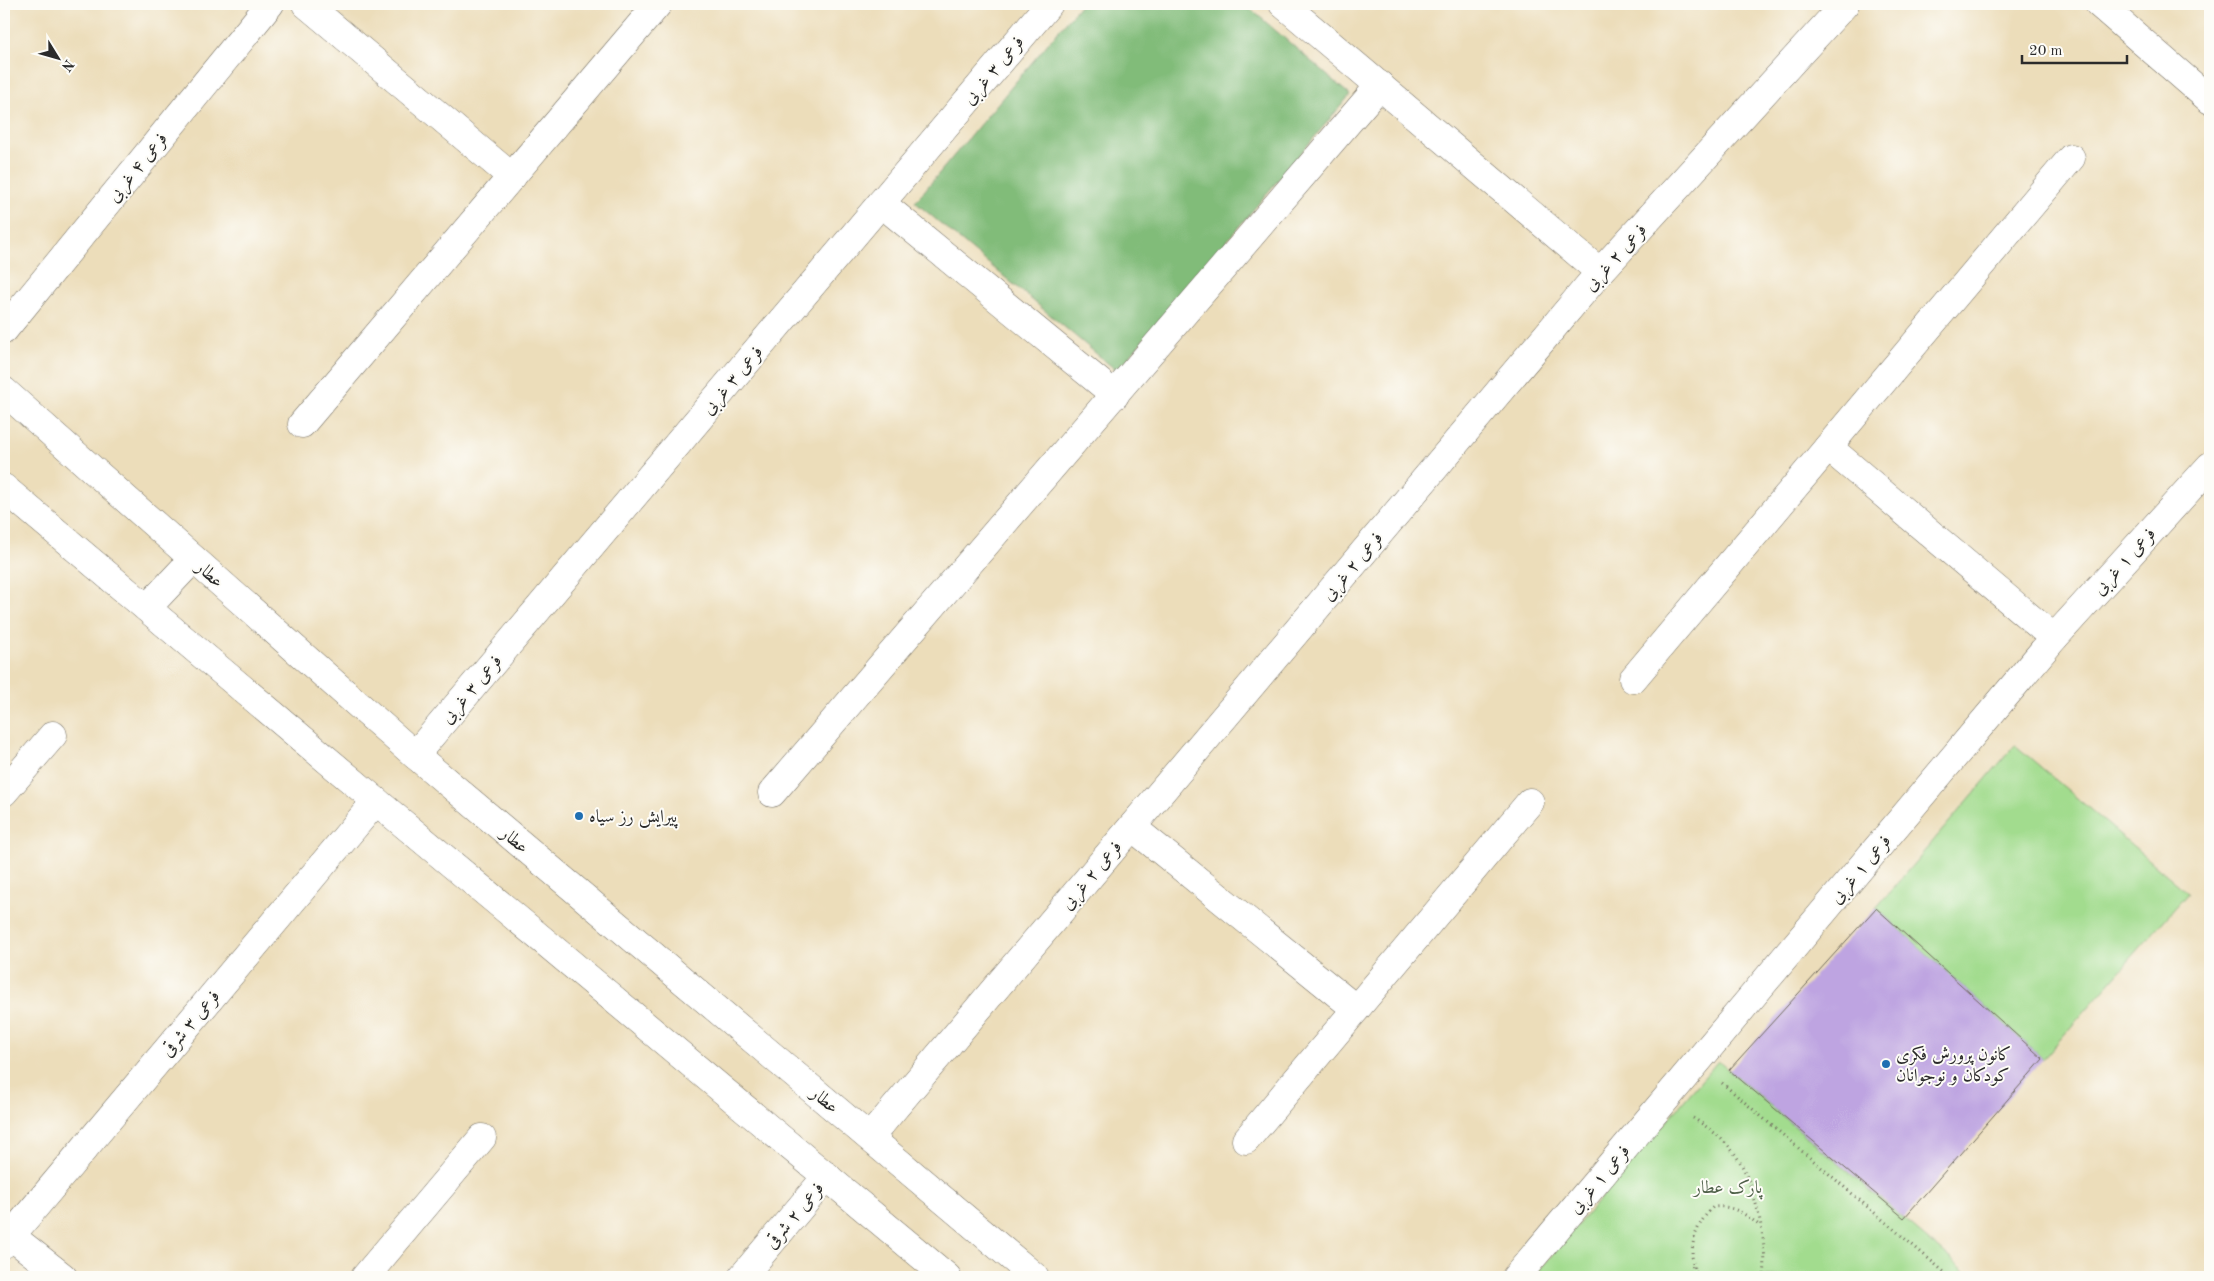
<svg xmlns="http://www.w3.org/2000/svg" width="2214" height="1281" viewBox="0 0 2214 1281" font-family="'Old Standard TT',Amiri,serif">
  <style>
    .green { fill: #a2dc8e; stroke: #66845c }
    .forest { fill: #81bc79; stroke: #567452 }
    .building { fill: #bea4e1 }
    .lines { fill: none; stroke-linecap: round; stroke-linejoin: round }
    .street-casing { stroke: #6f695d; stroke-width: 29 }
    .secondary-casing { stroke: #6f695d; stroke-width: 29 }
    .path { stroke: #6f695d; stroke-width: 3; stroke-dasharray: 1 4; stroke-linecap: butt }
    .street { stroke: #fff; stroke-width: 28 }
    .secondary { stroke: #fff; stroke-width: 28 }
    .poi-dot { fill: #1f6fb2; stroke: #fdfcf7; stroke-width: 2 }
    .labels { text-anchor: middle; stroke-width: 4; stroke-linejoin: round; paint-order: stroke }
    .street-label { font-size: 18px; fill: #2b2b2b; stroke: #fdfcf7 }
    .poi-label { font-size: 18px; fill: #2b2b2b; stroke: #fdfcf7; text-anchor: start }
    .park-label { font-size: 18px; fill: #4f6049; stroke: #fdfcf7 }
  </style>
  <rect width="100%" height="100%" fill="#fdfcf7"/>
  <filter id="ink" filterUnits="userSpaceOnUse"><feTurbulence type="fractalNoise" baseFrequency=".02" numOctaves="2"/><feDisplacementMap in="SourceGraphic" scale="10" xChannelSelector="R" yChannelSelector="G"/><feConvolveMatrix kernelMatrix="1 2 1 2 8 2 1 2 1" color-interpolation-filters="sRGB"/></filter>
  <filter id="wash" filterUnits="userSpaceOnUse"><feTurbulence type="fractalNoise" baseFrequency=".0096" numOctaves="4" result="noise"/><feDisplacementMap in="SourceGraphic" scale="20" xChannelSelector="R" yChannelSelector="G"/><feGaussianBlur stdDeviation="1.12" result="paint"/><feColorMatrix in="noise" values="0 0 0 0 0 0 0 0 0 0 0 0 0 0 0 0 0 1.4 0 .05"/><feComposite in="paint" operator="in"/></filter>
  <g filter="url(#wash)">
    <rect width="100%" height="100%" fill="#ecddba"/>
    <g class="green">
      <polygon points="2015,745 2188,893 2043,1059 1876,908"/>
      <polygon points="1718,1061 1972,1277 1533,1277"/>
    </g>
    <polygon class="forest" points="1081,4 1245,4 1350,95 1117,371 915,202"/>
    <g id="blocks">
      <polygon class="building" points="1876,908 2043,1059 1904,1218 1729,1070"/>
    </g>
  </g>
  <g filter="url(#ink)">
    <use href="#blocks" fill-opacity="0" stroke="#6f695d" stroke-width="1"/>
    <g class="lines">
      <g class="street-casing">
        <g id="street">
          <polyline points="306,4 512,177"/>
          <polyline points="1283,4 1600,272"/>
          <polyline points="881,203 1115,395"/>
          <polyline points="4,330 270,4"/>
          <polyline points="302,424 658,4"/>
          <polyline points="1828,447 2054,638"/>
          <polyline points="1633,679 2071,158"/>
          <polyline points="415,755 1049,4"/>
          <polyline points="4,792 53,735"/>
          <polyline points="772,793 1380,85"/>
          <polyline points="1132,827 1356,1009"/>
          <polyline points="870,1137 1600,272 1845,4"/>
          <polyline points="1246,1140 1530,802"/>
          <polyline points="11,1236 63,1277"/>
          <polyline points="4,1244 376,801"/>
          <polyline points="365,1277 482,1138"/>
          <polyline points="742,1277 827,1176"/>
          <polyline points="1516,1277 2054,638 2210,466"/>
        </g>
      </g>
      <g class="secondary-casing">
        <g id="secondary">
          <polyline points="2099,4 2210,100"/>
          <polyline points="4,391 415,755 1035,1277"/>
          <polyline points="4,488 376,801 947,1277"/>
          <polyline points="147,608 193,559"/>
        </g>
      </g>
      <g class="path">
        <polyline points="1722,1083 1950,1277"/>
        <path d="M1693,1118C1711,1129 1729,1143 1740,1162C1756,1191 1768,1245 1764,1277"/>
        <polyline points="1690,1277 1693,1265"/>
        <path d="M1698,1277C1685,1253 1695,1225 1713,1207C1734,1205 1745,1214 1760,1226"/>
      </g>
      <use href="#street" class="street"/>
      <use href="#secondary" class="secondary"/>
    </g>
  </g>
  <g class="poi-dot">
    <circle cx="579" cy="816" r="5"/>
    <circle cx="1886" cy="1064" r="5"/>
  </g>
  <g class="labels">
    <g class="street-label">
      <text transform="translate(993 70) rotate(-50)" y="6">فرعی ۳ غربی</text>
      <text transform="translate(137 167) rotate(-51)" y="6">فرعی ۴ غربی</text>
      <text transform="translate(1615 257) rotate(-48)" y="6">فرعی ۲ غربی</text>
      <text transform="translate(732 380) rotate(-50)" y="6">فرعی ۳ غربی</text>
      <text transform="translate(2124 561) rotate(-48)" y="6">فرعی ۱ غربی</text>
      <text transform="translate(1352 566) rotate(-50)" y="6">فرعی ۲ غربی</text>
      <text transform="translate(210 574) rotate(42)" y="6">عطار</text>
      <text transform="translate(471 689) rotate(-50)" y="6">فرعی ۳ غربی</text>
      <text transform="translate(515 840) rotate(40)" y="6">عطار</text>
      <text transform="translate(1860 869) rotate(-50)" y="6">فرعی ۱ غربی</text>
      <text transform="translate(1091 875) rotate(-50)" y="6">فرعی ۲ غربی</text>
      <text transform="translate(190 1023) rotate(-50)" y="6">فرعی ۳ شرقی</text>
      <text transform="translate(825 1100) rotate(40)" y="6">عطار</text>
      <text transform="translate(1599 1179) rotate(-50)" y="6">فرعی ۱ غربی</text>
      <text transform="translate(794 1215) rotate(-50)" y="6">فرعی ۲ شرقی</text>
    </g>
    <g class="poi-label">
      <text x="589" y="822">پیرایش رز سیاه</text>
      <text x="1896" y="1060">کانون پرورش فکری<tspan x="1896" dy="21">کودکان و نوجوانان</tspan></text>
    </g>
    <g class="park-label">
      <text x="1728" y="1193">پارک عطار</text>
    </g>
  </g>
  <rect width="2214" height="1281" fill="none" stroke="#fdfcf7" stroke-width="20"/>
  <g transform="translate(58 58) rotate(127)" stroke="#fdfcf7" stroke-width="4" paint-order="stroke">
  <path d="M0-4L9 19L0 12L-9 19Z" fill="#2b2b2b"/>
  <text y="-8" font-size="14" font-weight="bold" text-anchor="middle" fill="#2b2b2b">N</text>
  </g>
  <path d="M2022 55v8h105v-8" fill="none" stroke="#2b2b2b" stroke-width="2.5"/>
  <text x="2029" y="55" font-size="15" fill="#2b2b2b" stroke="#fdfcf7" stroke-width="4" paint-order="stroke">20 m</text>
</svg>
